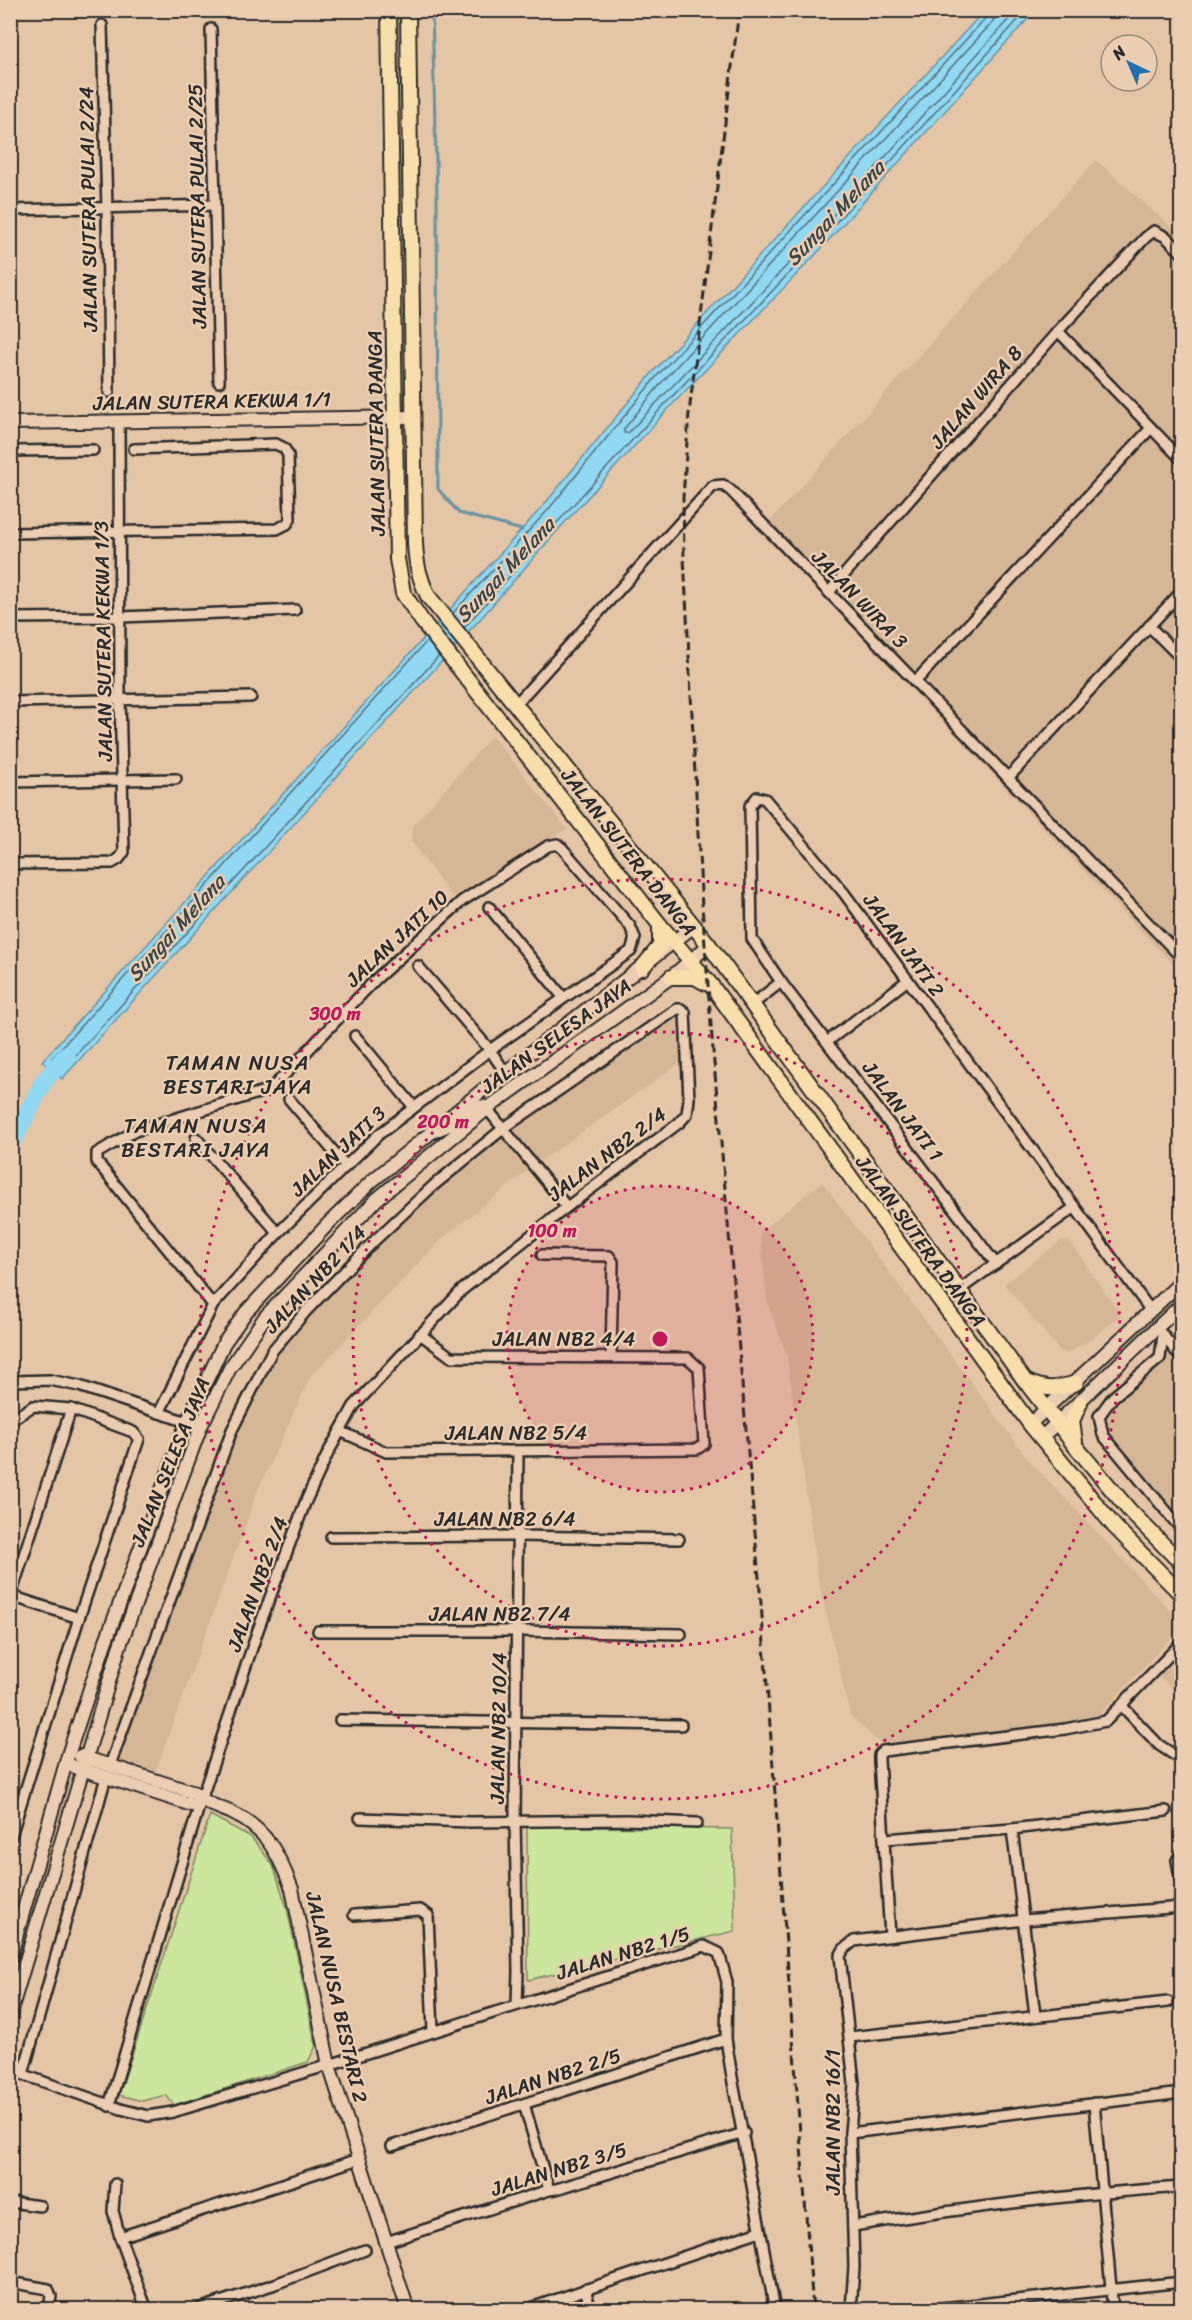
<svg xmlns="http://www.w3.org/2000/svg" width="1192" height="2320" viewBox="0 0 1192 2320" font-family="Sriracha,sans-serif">
  <style>
    .built { fill: #d5b796 }
    .green { fill: #cce69d; stroke: #7c8864; stroke-width: 1.5 }
    .water { fill: #91d8f3; stroke: #6893a3; stroke-width: 1.5 }
    .lines { fill: none; stroke-linecap: round; stroke-linejoin: round }
    .shore { stroke: #54707b; stroke-width: 1.5 }
    .stream { stroke: #6893a3; stroke-width: 3 }
    .river { stroke: #91d8f3; stroke-width: 18 }
    .street-casing { stroke: #2b2b2b; stroke-width: 14 }
    .secondary-casing { stroke: #2b2b2b; stroke-width: 16 }
    .primary-casing { stroke: #2b2b2b; stroke-width: 18 }
    .street { stroke: #ebcdb1; stroke-width: 9 }
    .secondary { stroke: #ebcdb1; stroke-width: 12 }
    .primary { stroke: #f8deab; stroke-width: 14 }
    .rail { stroke: #2b2b2b; stroke-width: 3; stroke-dasharray: 9 4.5; stroke-linecap: butt }
    .ring { fill: none; stroke: #c2185b; stroke-width: 3; stroke-dasharray: 3 6 }
    .labels { text-anchor: middle; stroke-width: 5; stroke-linejoin: round; paint-order: stroke }
    .street-label { font-size: 20px; fill: #2b2b2b; stroke: #ebcdb1 }
    .water-label { font-size: 21px; font-style: italic; fill: #3a4549; stroke: #ebcdb1 }
    .neighbourhood-label { font-size: 21px; letter-spacing: 1.5px; fill: #2b2b2b; stroke: #ebcdb1 }
    .centre { fill: #c2185b; stroke: #ebcdb1; stroke-width: 3 }
    .ring-label { font-size: 18px; text-anchor: middle; font-weight: bold; fill: #c2185b; stroke: #ebcdb1; stroke-width: 5; stroke-linejoin: round; paint-order: stroke }
  </style>
  <rect width="100%" height="100%" fill="#e4c5a5"/>
  <filter id="ink" filterUnits="userSpaceOnUse"><feTurbulence type="fractalNoise" baseFrequency=".0167" numOctaves="2"/><feDisplacementMap in="SourceGraphic" scale="12" xChannelSelector="R" yChannelSelector="G"/><feConvolveMatrix kernelMatrix="1 2 1 2 8 2 1 2 1" color-interpolation-filters="sRGB"/></filter>
  <g filter="url(#ink)">
    <g class="built">
      <polygon points="1096,160 1181,236 1181,973 761,531"/>
      <polygon points="492,736 567,829 452,897 411,841 412,827"/>
      <polygon points="679,1011 682,1015 683,1061 531,1168 443,1238 311,1376 258,1490 155,1773 115,1761 236,1430 277,1351 378,1242 437,1187 511,1128"/>
      <polygon points="822,1182 1028,1459 1181,1622 1181,1627 1097,1717 1056,1727 883,1746 850,1715 818,1578 787,1356 767,1301 760,1232"/>
      <polygon points="1062,1240 1069,1241 1119,1312 1120,1316 1089,1341 1066,1354 1060,1351 1004,1284"/>
      <polygon points="1181,1345 1181,1525 1107,1434 1103,1417 1115,1399"/>
      <polygon points="1181,1648 1181,1698 1157,1674"/>
    </g>
    <g class="green">
      <polygon points="210,1815 251,1837 273,1865 287,1908 316,2046 308,2062 174,2105 166,2095 142,2101 119,2095"/>
      <polygon points="527,1826 732,1829 735,1931 528,1980"/>
    </g>
    <polygon class="water" points="984,11 1035,11 819,251 670,407 558,530 482,617 62,1079 42,1061 543,506 653,372"/>
    <g class="lines">
      <g class="shore">
        <polyline points="996,10 995,18 990,25 663,381 624,429 624,433 628,433 809,242 1017,10"/>
        <polyline points="453,613 548,510 657,376 984,20 988,10"/>
        <polyline points="464,628 554,526 666,403 814,247 1027,10"/>
        <polyline points="427,641 52,1058 52,1062 59,1069 63,1069 439,656"/>
      </g>
      <polyline class="stream" points="432,10 437,198 438,489 459,513 522,530"/>
      <polyline class="river" points="10,1146 44,1081 67,1054"/>
      <g class="street-casing">
        <g id="street">
          <polyline points="102,25 107,209 109,392"/>
          <polyline points="211,29 219,382"/>
          <polyline points="10,210 215,205"/>
          <polyline points="1058,331 1182,460"/>
          <polyline points="10,451 93,450"/>
          <polyline points="10,533 277,529 287,524 290,519 288,455 284,448 276,444 134,449"/>
          <polyline points="829,592 1058,331 1146,237 1154,231 1166,237 1182,253"/>
          <polyline points="10,618 121,617 295,610"/>
          <polyline points="1149,626 1182,659"/>
          <polyline points="915,682 1151,428"/>
          <polyline points="10,702 251,697"/>
          <polyline points="516,704 713,486 723,485 730,490 1182,958"/>
          <polyline points="1008,778 1182,591"/>
          <polyline points="10,782 176,779"/>
          <polyline points="10,864 112,863 119,859 124,852 120,699 119,422"/>
          <polyline points="489,907 563,997"/>
          <polyline points="418,966 490,1050 505,1072"/>
          <polyline points="753,1004 781,982"/>
          <polyline points="355,1036 414,1107"/>
          <polyline points="828,1041 908,980"/>
          <polyline points="289,1099 346,1166"/>
          <polyline points="434,1133 450,1126 479,1105 484,1105 567,1207"/>
          <polyline points="196,1138 278,1233"/>
          <polyline points="542,1255 609,1256 613,1262 611,1357"/>
          <polyline points="996,1264 781,982 752,939 750,806 757,797 765,799 844,893 1151,1311"/>
          <polyline points="959,1290 1075,1207"/>
          <polyline points="1162,1334 1182,1359"/>
          <polyline points="1163,1335 1160,1358 1113,1397 1099,1416 1103,1435 1182,1530"/>
          <polyline points="10,1381 50,1380 79,1386 193,1424"/>
          <polyline points="159,1413 213,1305 278,1233 346,1166 378,1135 490,1050 631,951 635,938 630,926 562,848 557,844 548,846 462,901 376,979 271,1089 135,1131 97,1153 97,1162 213,1305"/>
          <polyline points="10,1421 33,1406 71,1409 133,1432 139,1439 79,1618 10,1839"/>
          <polyline points="340,1431 386,1452 697,1449 704,1444 699,1368 688,1358 451,1357 420,1334"/>
          <polyline points="331,1537 518,1536 679,1539"/>
          <polyline points="11,1596 79,1618"/>
          <polyline points="10,1598 71,1409"/>
          <polyline points="318,1631 517,1631 681,1634"/>
          <polyline points="1122,1706 1159,1745 1182,1760"/>
          <polyline points="340,1720 681,1725"/>
          <polyline points="360,1818 470,1822 628,1820 697,1823"/>
          <polyline points="1012,1829 1035,2015"/>
          <polyline points="885,1839 1012,1829 1166,1811"/>
          <polyline points="1182,1853 1177,1860 1182,1888"/>
          <polyline points="354,1915 420,1910 428,1915 433,2031"/>
          <polyline points="890,1936 879,1760 879,1755 883,1751 1065,1729 1106,1721 1182,1642"/>
          <polyline points="517,2005 518,1972 515,1821 518,1451"/>
          <polyline points="850,2037 1168,2002"/>
          <polyline points="10,2070 121,2109 148,2116 173,2112 329,2065 704,1946 719,1953 727,1982 726,2039 732,2077 775,2310"/>
          <polyline points="23,2074 106,1777"/>
          <polyline points="1094,2103 1113,2310"/>
          <polyline points="524,2104 549,2190"/>
          <polyline points="109,2106 201,1800 258,1630 305,1503 328,1453 354,1406 462,1290 567,1207 679,1123 687,1114 689,1099 685,1012 681,1009 677,1009 504,1128 434,1185 373,1242 307,1310 272,1351 232,1430 110,1765"/>
          <polyline points="850,2133 1182,2093"/>
          <polyline points="392,2146 726,2039"/>
          <polyline points="115,2184 113,2211 120,2237 147,2310"/>
          <polyline points="10,2202 40,2206"/>
          <path d="M853,2226C962,2208 1071,2194 1182,2187"/>
          <polyline points="120,2237 359,2159"/>
          <polyline points="386,2242 549,2190 556,2189 744,2133"/>
          <polyline points="10,2282 48,2289 51,2296 49,2310"/>
          <polyline points="585,2289 591,2310"/>
          <polyline points="196,2310 275,2284 365,2250"/>
          <polyline points="525,2310 760,2231"/>
          <polyline points="851,2310 854,2267 850,2133 854,2083 840,1956 844,1949 854,1941 1024,1920 1182,1907"/>
          <polyline points="923,2310 1182,2282"/>
        </g>
      </g>
      <g class="secondary-casing">
        <g id="secondary">
          <polyline points="10,423 413,417"/>
          <polyline points="1030,1424 1182,1281"/>
          <polyline points="1041,1438 1182,1304"/>
          <path d="M80,1756L195,1793C205,1804 219,1807 232,1813C267,1829 279,1855 292,1889L329,2065L408,2310"/>
          <polyline points="66,1764 192,1805 201,1800"/>
          <polyline points="10,1958 69,1752 104,1646 187,1422 224,1343 246,1312 329,1223 372,1181 484,1089 694,926"/>
          <polyline points="10,2014 119,1648 201,1426 230,1368 265,1317 377,1199 488,1108 671,977 709,945"/>
        </g>
      </g>
      <g class="primary-casing">
        <g id="primary">
          <polyline points="389,10 397,559 403,593 422,621 660,925 711,985 1030,1424 1114,1526 1182,1595"/>
          <path d="M408,10L415,543C416,563 419,578 428,596L709,945L1025,1381L1076,1447L1130,1511L1182,1564"/>
          <polyline points="642,968 660,946 660,925"/>
          <polyline points="671,977 695,977 706,983"/>
          <path d="M1027,1382C1047,1391 1056,1389 1076,1383"/>
          <polyline points="1075,1442 1072,1421 1080,1403"/>
        </g>
      </g>
      <use href="#street" class="street"/>
      <use href="#secondary" class="secondary"/>
      <use href="#primary" class="primary"/>
      <polyline class="rail" points="739,10 689,413 683,498 684,557 701,892 713,1051 760,1590 813,2310"/>
    </g>
  </g>
  <circle cx="660" cy="1339" r="153" fill="#c2185b" fill-opacity=".12"/>
  <g class="ring">
    <circle cx="660" cy="1339" r="153"/>
    <circle cx="660" cy="1339" r="307"/>
    <circle cx="660" cy="1339" r="460"/>
  </g>
  <g class="labels">
    <g class="street-label">
      <text transform="translate(197 206) rotate(-91)" y="7">JALAN SUTERA PULAI 2/25</text>
      <text transform="translate(88 209) rotate(-91)" y="7">JALAN SUTERA PULAI 2/24</text>
      <text transform="translate(976 397) rotate(-49)" y="7">JALAN WIRA 8</text>
      <text transform="translate(212 401) rotate(-1)" y="7">JALAN SUTERA KEKWA 1/1</text>
      <text transform="translate(376 433) rotate(-91)" y="7">JALAN SUTERA DANGA</text>
      <text transform="translate(860 599) rotate(46)" y="7">JALAN WIRA 3</text>
      <text transform="translate(103 641) rotate(-91)" y="7">JALAN SUTERA KEKWA 1/3</text>
      <text transform="translate(629 852) rotate(52)" y="7">JALAN SUTERA DANGA</text>
      <text transform="translate(397 938) rotate(-43)" y="7">JALAN JATI 10</text>
      <text transform="translate(904 945) rotate(54)" y="7">JALAN JATI 2</text>
      <text transform="translate(556 1036) rotate(-36)" y="7">JALAN SELESA JAYA</text>
      <text transform="translate(903 1111) rotate(53)" y="7">JALAN JATI 1</text>
      <text transform="translate(338 1151) rotate(-43)" y="7">JALAN JATI 3</text>
      <text transform="translate(607 1154) rotate(-37)" y="7">JALAN NB2 2/4</text>
      <text transform="translate(921 1241) rotate(54)" y="7">JALAN SUTERA DANGA</text>
      <text transform="translate(315 1279) rotate(-47)" y="7">JALAN NB2 1/4</text>
      <text x="564" y="1346">JALAN NB2 4/4</text>
      <text x="516" y="1440">JALAN NB2 5/4</text>
      <text transform="translate(170 1462) rotate(-68)" y="7">JALAN SELESA JAYA</text>
      <text x="505" y="1526">JALAN NB2 6/4</text>
      <text transform="translate(257 1584) rotate(-70)" y="7">JALAN NB2 2/4</text>
      <text x="500" y="1621">JALAN NB2 7/4</text>
      <text transform="translate(498 1728) rotate(-89)" y="7">JALAN NB2 10/4</text>
      <text transform="translate(623 1953) rotate(-17)" y="7">JALAN NB2 1/5</text>
      <text transform="translate(337 1997) rotate(77)" y="7">JALAN NUSA BESTARI 2</text>
      <text transform="translate(553 2076) rotate(-18)" y="7">JALAN NB2 2/5</text>
      <text transform="translate(833 2122) rotate(-90)" y="7">JALAN NB2 16/1</text>
      <text transform="translate(559 2169) rotate(-17)" y="7">JALAN NB2 3/5</text>
    </g>
    <g class="water-label">
      <text transform="translate(835 213) rotate(-47)" y="7">Sungai Melana</text>
      <text transform="translate(505 570) rotate(-47)" y="7">Sungai Melana</text>
      <text transform="translate(176 928) rotate(-48)" y="7">Sungai Melana</text>
    </g>
    <g class="neighbourhood-label">
      <text x="238" y="1070">TAMAN NUSA<tspan x="238" dy="24">BESTARI JAYA</tspan></text>
      <text x="196" y="1133">TAMAN NUSA<tspan x="196" dy="24">BESTARI JAYA</tspan></text>
    </g>
  </g>
  <circle cx="660" cy="1339" r="9" class="centre"/>
  <g class="ring-label">
    <text x="335" y="1020">300 m</text>
    <text x="443" y="1128">200 m</text>
    <text x="552" y="1237">100 m</text>
  </g>
  <rect width="1192" height="2320" fill="none" stroke="#ebcdb1" stroke-width="36"/>
  <rect x="18" y="18" width="1156" height="2284" fill="none" stroke="#2b2b2b" stroke-width="2" filter="url(#ink)"/>
  <g transform="translate(1129 63) rotate(316)"><circle r="28" fill="#ebcdb1" stroke="#9e8c7b" stroke-width="1.5"/>
  <path d="M0-4.5L10 22L0 15L-10 22Z" fill="#1f6fb2"/>
  <text y="-9" font-size="16" font-weight="bold" text-anchor="middle" fill="#2b2b2b">N</text>
  </g>
</svg>
